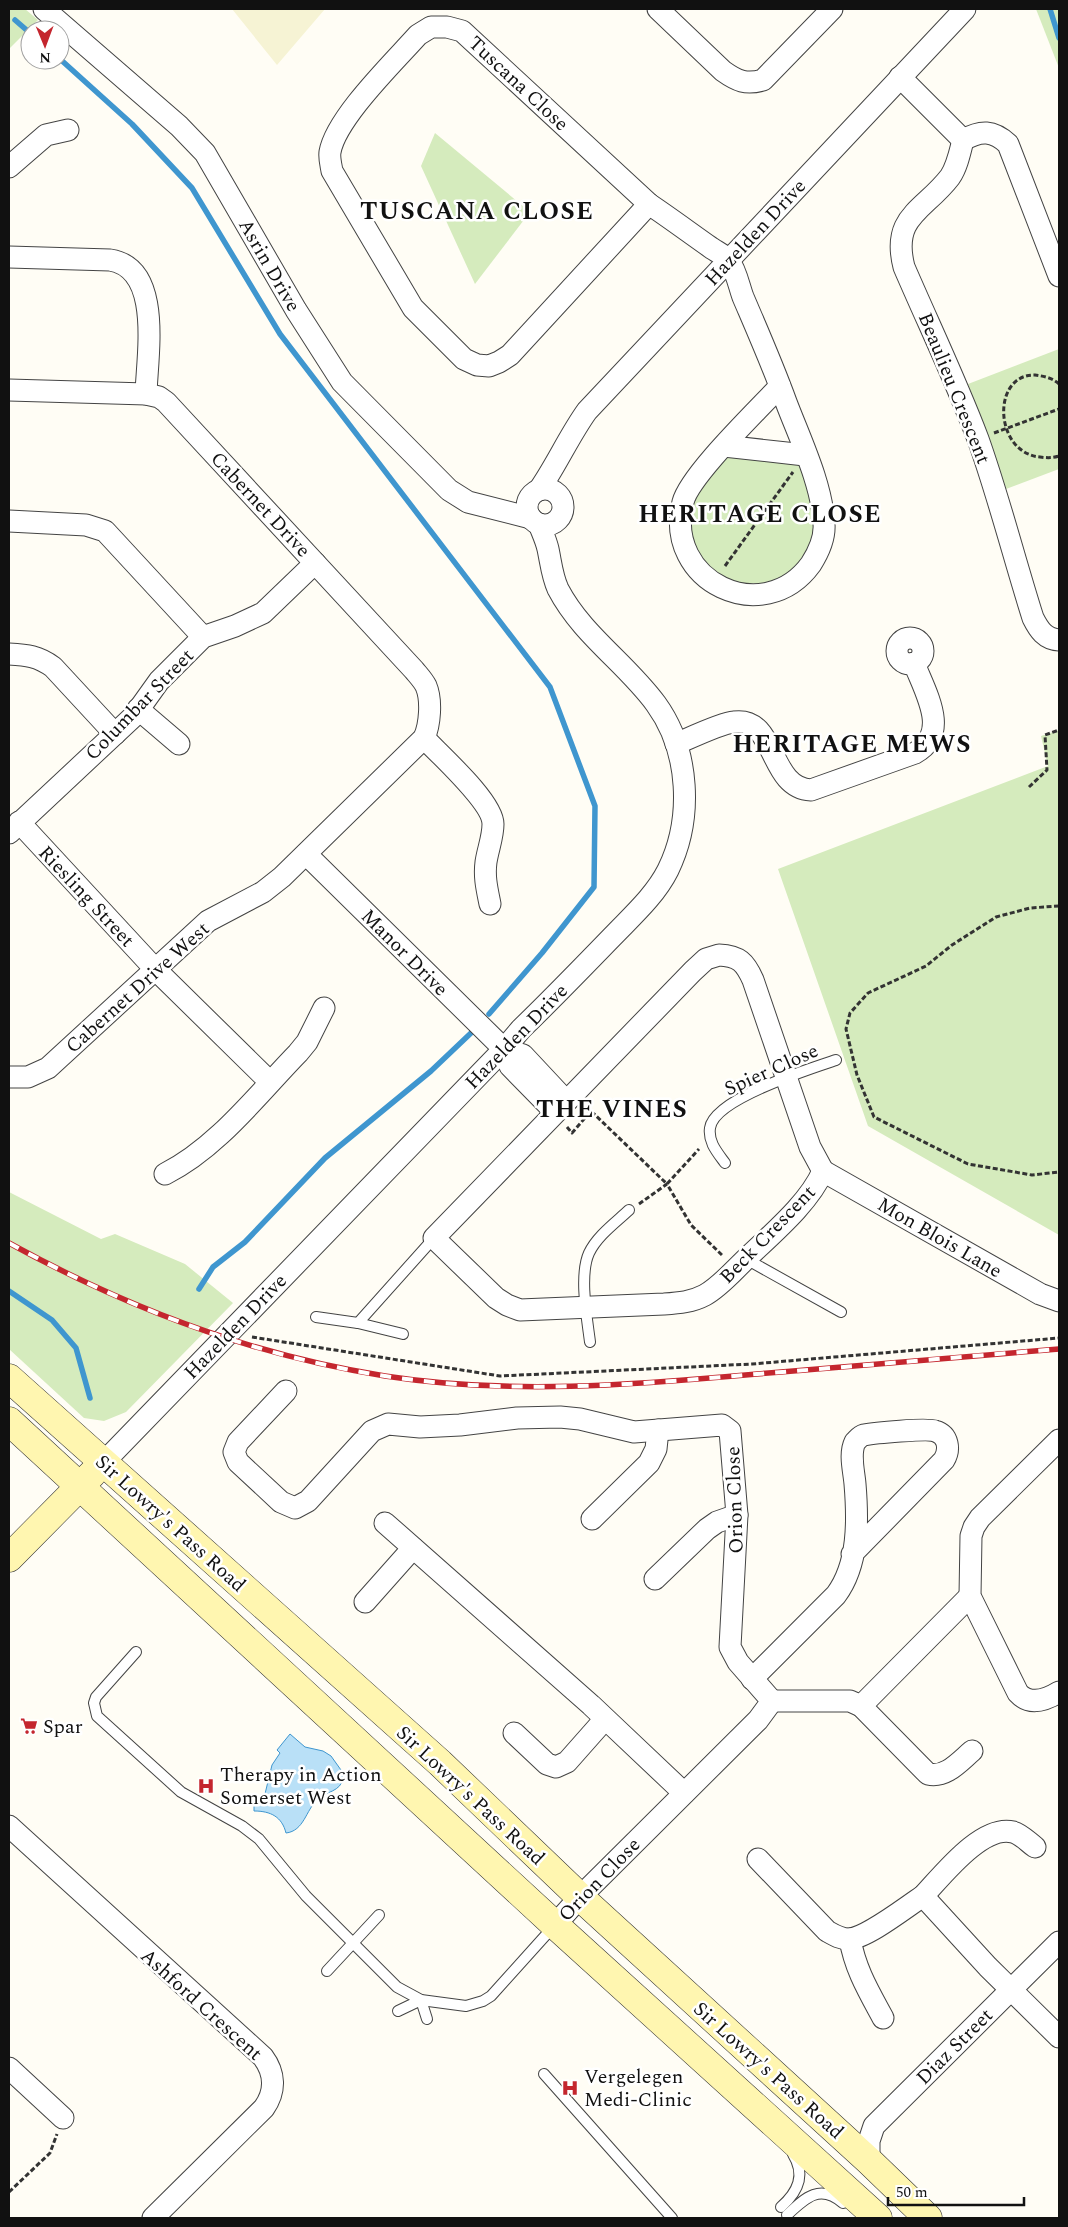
<svg xmlns="http://www.w3.org/2000/svg" width="1068" height="2227" viewBox="0 0 1068 2227" font-family="Spectral,serif">
  <style>
    .farmland { fill: #f6f3d4 }
    .green { fill: #d5ebbd }
    .water { fill: #b9e0f7; stroke: #3f96cf }
    .lines { fill: none; stroke-linecap: round; stroke-linejoin: round }
    .stream { stroke: #3f96cf; stroke-width: 5.5 }
    .lane-casing { stroke: #444; stroke-width: 12 }
    .street-casing { stroke: #444; stroke-width: 23 }
    .secondary-casing { stroke: #333; stroke-width: 29 }
    .path { stroke: #333; stroke-width: 3; stroke-dasharray: 5 2.5; stroke-linecap: butt }
    .lane { stroke: #fff; stroke-width: 10 }
    .street { stroke: #fff; stroke-width: 21 }
    .secondary { stroke: #fff6b0; stroke-width: 28 }
    .rail-casing { stroke: #c4262e; stroke-width: 5.5 }
    .rail { stroke: #fff; stroke-width: 4; stroke-dasharray: 11; stroke-linecap: butt }
    .labels { text-anchor: middle; stroke-width: 5; stroke-linejoin: round; paint-order: stroke }
    .street-label { font-size: 20px; fill: #111; stroke: #fff }
    .poi-label { font-size: 20px; fill: #111; stroke: #fff; text-anchor: start }
    .district-label { font-size: 25px; font-weight: bold; letter-spacing: 1px; fill: #111; stroke: #fff }
  </style>
  <rect width="100%" height="100%" fill="#fffdf5"/>
  <polygon class="farmland" points="232,9 325,9 277,65"/>
  <g class="green">
    <polygon points="9,9 25,9 38,20 9,49"/>
    <polygon points="1036,9 1059,9 1059,68"/>
    <polygon points="435,133 530,212 475,284 421,166"/>
    <polygon points="1059,349 1059,469 1006,489 968,384"/>
    <polygon points="716,447 799,457 822,520 815,553 790,582 705,585 675,518"/>
    <polygon points="1059,730 1059,1235 868,1126 778,869 1048,766 1041,736"/>
    <polygon points="9,1192 101,1239 115,1234 185,1264 233,1303 126,1412 104,1421 84,1418 9,1349"/>
  </g>
  <path class="water" d="M290,1734L305,1747L323,1751L331,1756L341,1770L343,1778C341,1792 326,1791 317,1800C306,1810 304,1831 286,1833C282,1817 271,1811 254,1811V1805L264,1798L272,1765L280,1753L277,1750Z"/>
  <g class="lines">
    <g class="stream">
      <polyline points="1050,9 1059,38"/>
      <polyline points="15,20 30,33"/>
      <polyline points="60,59 132,124 192,188 280,334 550,687 595,806 594,887 542,953 489,1014"/>
      <polyline points="199,1289 213,1267 245,1242 325,1158 431,1071 471,1033"/>
      <polyline points="9,1291 52,1320 76,1348 90,1398"/>
    </g>
    <g class="lane-casing">
      <g id="lane">
        <path d="M725,1163C717,1152 708,1142 710,1128C714,1099 809,1069 836,1060"/>
        <polyline points="746,1259 841,1312"/>
        <polyline points="316,1317 358,1323 434,1238"/>
        <polyline points="358,1323 403,1334"/>
        <path d="M590,1342C587,1318 579,1275 589,1253C597,1236 615,1223 629,1210"/>
        <polyline points="136,1652 96,1697 94,1703 97,1716 181,1792 242,1826 259,1839 306,1896 397,1987 421,2000 466,2006 483,2001 491,1996 554,1926"/>
        <polyline points="327,1971 379,1915"/>
        <polyline points="398,2011 421,2000 427,2019"/>
        <polyline points="544,2074 672,2218"/>
        <path d="M781,2207C798,2192 806,2175 793,2154"/>
        <path d="M787,2215C805,2198 820,2183 843,2203"/>
      </g>
    </g>
    <g class="street-casing">
      <g id="street">
        <polyline points="44,9 179,126 205,153 296,310 342,382 449,490 468,502 531,518"/>
        <path d="M658,9L723,71C737,81 746,85 763,80L832,9"/>
        <path d="M431,27H447L462,31L649,204L510,355L499,362L489,366L477,365L464,359L413,308L332,171C331,165 329,158 330,152C336,118 394,62 418,35Z"/>
        <path d="M900,77L963,140C981,130 993,130 1008,144L1059,276"/>
        <path d="M963,140C960,152 957,167 950,177C924,211 891,216 904,267C929,325 956,381 978,439C999,498 1014,558 1033,618C1039,630 1045,639 1059,640"/>
        <polyline points="9,167 46,135 68,130"/>
        <path d="M649,204C670,218 690,233 710,247C715,251 725,255 729,261C736,270 739,286 743,297C758,332 773,366 786,402C800,439 822,484 824,524C825,537 818,553 811,564C764,629 663,582 683,502C690,475 758,410 780,386"/>
        <path d="M9,257L110,260C163,268 147,356 146,394"/>
        <path d="M9,390L146,394L159,397L166,402L414,670C418,675 423,680 426,686C432,700 430,725 424,738L282,877L263,892L208,921L48,1068L28,1077H9"/>
        <polyline points="724,446 805,455"/>
        <circle cx="545" cy="507" r="18"/>
        <path d="M539,490C557,464 569,436 587,411L965,9"/>
        <polyline points="9,521 86,525 105,531 203,637"/>
        <circle cx="910" cy="651" r="13"/>
        <path d="M9,654C27,655 38,656 53,667L115,734"/>
        <polyline points="138,709 179,744"/>
        <path d="M424,738C440,755 493,802 493,824C493,837 488,849 486,862C484,877 487,889 490,904"/>
        <path d="M676,744C690,738 721,723 734,722C777,716 768,788 811,790L915,753C951,733 925,692 914,663"/>
        <polyline points="19,822 155,969 270,1082"/>
        <polyline points="9,833 134,716 159,681 203,637 235,626 263,613 315,563"/>
        <polyline points="306,854 504,1049 510,1066 555,1112"/>
        <path d="M719,955C739,956 745,962 753,980L810,1147L823,1171C809,1203 773,1233 748,1257C734,1270 721,1286 705,1295C692,1302 679,1303 664,1304L520,1310L507,1305L496,1298L434,1238L693,971L706,959Z"/>
        <polyline points="504,1049 523,1055 566,1101"/>
        <polyline points="823,1171 1040,1294 1059,1301"/>
        <path d="M165,1174C217,1148 258,1094 298,1053L307,1042L324,1008"/>
        <polyline points="286,1391 238,1442 234,1452 238,1462 281,1502 295,1508 308,1501 372,1431 388,1424 420,1427 460,1425 517,1418 560,1417 580,1419 634,1432 722,1425 730,1431 737,1515 730,1647 738,1662 772,1701 758,1720 580,1897 555,1925"/>
        <path d="M1059,1440L980,1518L974,1527L971,1536L970,1596L1018,1693C1030,1706 1046,1700 1059,1692"/>
        <path d="M104,1462L504,1049L521,1029C552,999 582,968 612,937C631,917 655,896 668,870C693,819 690,751 656,704C626,663 582,635 558,589C552,576 551,563 548,549C546,540 542,532 539,524"/>
        <polyline points="592,1519 649,1463 656,1449 658,1430"/>
        <polyline points="385,1523 591,1705 684,1793"/>
        <polyline points="655,1579 707,1529 717,1522 737,1515"/>
        <polyline points="365,1602 413,1548"/>
        <path d="M752,1679L836,1595C859,1564 858,1520 855,1484C854,1471 849,1454 855,1442C858,1439 860,1436 864,1435C874,1433 927,1428 935,1431C949,1435 950,1450 944,1460L852,1554"/>
        <path d="M772,1701H850L861,1706L928,1774C946,1778 959,1762 972,1751"/>
        <polyline points="861,1706 970,1596"/>
        <polyline points="514,1733 547,1764 556,1767 567,1762 605,1719"/>
        <path d="M9,1826L263,2057C275,2073 276,2091 264,2108L153,2218"/>
        <path d="M758,1859L827,1931C834,1935 840,1939 849,1939C867,1938 906,1907 923,1896L988,1967L1059,2037"/>
        <path d="M923,1896C942,1876 982,1824 1013,1832C1021,1834 1028,1842 1035,1847"/>
        <path d="M850,1939C855,1969 869,1992 883,2018"/>
        <polyline points="9,2068 63,2118"/>
        <polyline points="869,2161 869,2141 874,2126 1059,1942"/>
      </g>
    </g>
    <g class="secondary-casing">
      <g id="secondary">
        <polyline points="9,1378 440,1763 580,1897 869,2161 928,2218"/>
        <polyline points="9,1421 555,1925 878,2218"/>
        <polyline points="9,1558 92,1474"/>
      </g>
    </g>
    <g class="path">
      <path d="M1059,384C1053,378 1043,376 1035,375C991,374 994,453 1040,457C1047,458 1053,458 1059,456"/>
      <polyline points="994,433 1059,409"/>
      <polyline points="725,566 793,472"/>
      <polyline points="1029,787 1047,770 1045,735 1059,730"/>
      <polyline points="1059,906 1030,908 996,917 952,945 926,966 868,993 850,1013 846,1029 857,1075 874,1117 968,1164 1032,1175 1059,1172"/>
      <polyline points="567,1127 572,1133 591,1111 667,1184 699,1149"/>
      <polyline points="639,1204 667,1184 691,1225 723,1256"/>
      <polyline points="252,1337 500,1376 752,1364 1059,1338"/>
      <polyline points="9,2192 50,2153 57,2134"/>
    </g>
    <use href="#lane" class="lane"/>
    <use href="#street" class="street"/>
    <use href="#secondary" class="secondary"/>
    <g class="rail-casing">
      <path id="rail" d="M9,1243C127,1308 251,1355 385,1376C508,1395 633,1385 757,1374C858,1366 959,1357 1059,1349"/>
    </g>
    <use href="#rail" class="rail"/>
  </g>
  <defs>
    <g id="supermarket-bare" transform="scale(1.35)"><path d="M-6-5.5h2.5l.6 2H6L4.5 2H-2.5L-4.4-4H-6ZM-1.5 3.2a1.3 1.3 0 1 0 .1 0ZM3 3.2a1.3 1.3 0 1 0 .1 0Z" fill="#c4262e" stroke="#fff" stroke-width="2.5" paint-order="stroke"/></g>
    <g id="hospital-bare" transform="scale(1.35)"><path d="M-5-5h3v3.5h4V-5h3V5h-3V1.5h-4V5h-3Z" fill="#c4262e" stroke="#fff" stroke-width="2.5" paint-order="stroke"/></g>
  </defs>
  <g fill-rule="evenodd">
    <use href="#supermarket-bare" x="29" y="1726"/>
    <use href="#hospital-bare" x="206" y="1786"/>
    <use href="#hospital-bare" x="570" y="2088"/>
  </g>
  <g class="labels">
    <g class="street-label">
      <text transform="translate(519 83) rotate(43)" y="7">Tuscana Close</text>
      <text transform="translate(755 232) rotate(-47)" y="7">Hazelden Drive</text>
      <text transform="translate(270 265) rotate(60)" y="7">Asrin Drive</text>
      <text transform="translate(955 388) rotate(68)" y="7">Beaulieu Crescent</text>
      <text transform="translate(261 504) rotate(47)" y="7">Cabernet Drive</text>
      <text transform="translate(139 704) rotate(-46)" y="7">Columbar Street</text>
      <text transform="translate(87 896) rotate(47)" y="7">Riesling Street</text>
      <text transform="translate(405 952) rotate(45)" y="7">Manor Drive</text>
      <text transform="translate(137 987) rotate(-42)" y="7">Cabernet Drive West</text>
      <text transform="translate(516 1036) rotate(-46)" y="7">Hazelden Drive</text>
      <text transform="translate(771 1069) rotate(-24)" y="7">Spier Close</text>
      <text transform="translate(767 1234) rotate(-46)" y="7">Beck Crescent</text>
      <text transform="translate(940 1237) rotate(30)" y="7">Mon Blois Lane</text>
      <text transform="translate(235 1326) rotate(-46)" y="7">Hazelden Drive</text>
      <text transform="translate(734 1500) rotate(-92)" y="7">Orion Close</text>
      <text transform="translate(171 1523) rotate(42)" y="7">Sir Lowry's Pass Road</text>
      <text transform="translate(471 1795) rotate(43)" y="7">Sir Lowry's Pass Road</text>
      <text transform="translate(599 1879) rotate(-46)" y="7">Orion Close</text>
      <text transform="translate(202 2004) rotate(42)" y="7">Ashford Crescent</text>
      <text transform="translate(954 2046) rotate(-45)" y="7">Diaz Street</text>
      <text transform="translate(769 2070) rotate(42)" y="7">Sir Lowry's Pass Road</text>
    </g>
    <g class="poi-label">
      <text x="43" y="1733">Spar</text>
      <text x="220" y="1781">Therapy in Action<tspan x="220" dy="23">Somerset West</tspan></text>
      <text x="584" y="2083">Vergelegen<tspan x="584" dy="23">Medi-Clinic</tspan></text>
    </g>
    <g class="district-label">
      <text x="477" y="219">TUSCANA CLOSE</text>
      <text x="760" y="522">HERITAGE CLOSE</text>
      <text x="852" y="752">HERITAGE MEWS</text>
      <text x="612" y="1117">THE VINES</text>
    </g>
  </g>
  <rect width="1068" height="2227" fill="none" stroke="#111111" stroke-width="20"/>
  <g transform="translate(45 45) rotate(179)"><circle r="24" fill="#ffffff" stroke="#a0a0a0"/>
  <path d="M0-4L9 19L0 12L-9 19Z" fill="#c4262e"/>
  <text y="-8" font-size="14" font-weight="bold" text-anchor="middle" fill="#111111">N</text>
  </g>
  <path d="M888 2197v8h136v-8" fill="none" stroke="#111111" stroke-width="2.5"/>
  <text x="896" y="2197" font-size="15" fill="#111111" stroke="#ffffff" stroke-width="4" paint-order="stroke">50 m</text>
</svg>
